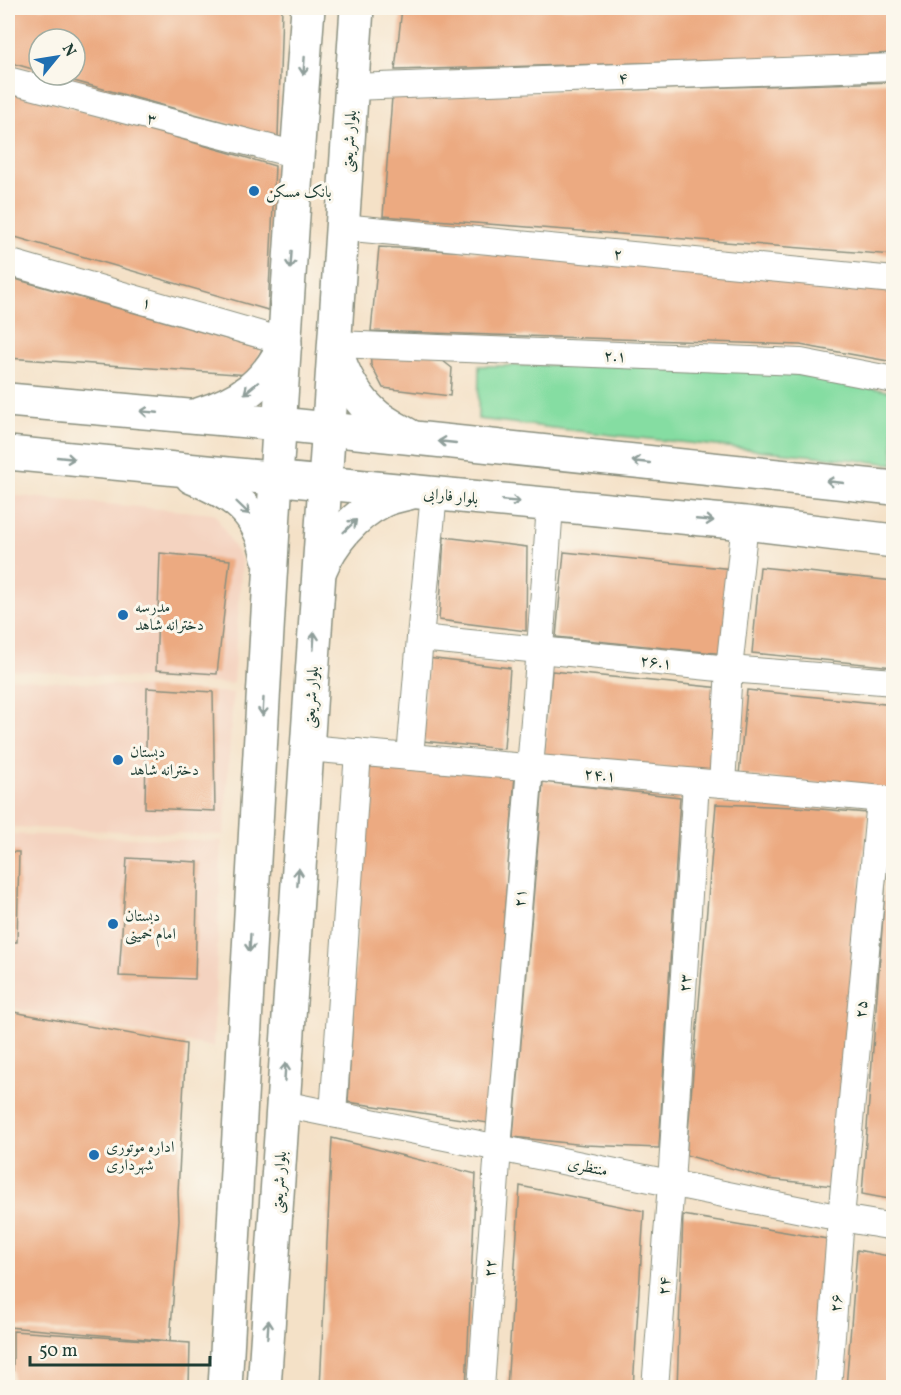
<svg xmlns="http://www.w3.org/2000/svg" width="901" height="1395" viewBox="0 0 901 1395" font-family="Vollkorn,Amiri,serif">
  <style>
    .built { fill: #f4d3c0 }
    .green { fill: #85dda2; stroke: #528d6b; stroke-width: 1.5 }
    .building { fill: #ecaa81 }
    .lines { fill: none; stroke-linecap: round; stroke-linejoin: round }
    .minor-casing { stroke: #8a8f7e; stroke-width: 28 }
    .secondary-casing { stroke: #8a8f7e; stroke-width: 36 }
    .minor { stroke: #fff; stroke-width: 26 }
    .secondary { stroke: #fff; stroke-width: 33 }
    .oneway { stroke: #8f9e9a }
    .poi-dot { fill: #1f6fb2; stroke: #fbf7ec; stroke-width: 2 }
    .labels { text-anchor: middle; stroke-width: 6; stroke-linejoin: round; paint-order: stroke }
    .street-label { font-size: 16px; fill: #1f3d34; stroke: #fbf7ec }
    .poi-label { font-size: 16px; fill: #1f3d34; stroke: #fbf7ec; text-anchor: start }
  </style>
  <rect width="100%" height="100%" fill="#fbf7ec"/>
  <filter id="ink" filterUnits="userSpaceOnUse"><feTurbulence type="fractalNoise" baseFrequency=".0167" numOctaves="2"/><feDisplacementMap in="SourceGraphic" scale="12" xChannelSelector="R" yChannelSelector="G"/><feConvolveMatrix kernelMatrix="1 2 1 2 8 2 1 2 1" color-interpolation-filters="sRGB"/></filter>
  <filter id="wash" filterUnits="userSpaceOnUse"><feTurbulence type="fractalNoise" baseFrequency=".008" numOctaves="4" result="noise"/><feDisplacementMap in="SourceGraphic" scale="24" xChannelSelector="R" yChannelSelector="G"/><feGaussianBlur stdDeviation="1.35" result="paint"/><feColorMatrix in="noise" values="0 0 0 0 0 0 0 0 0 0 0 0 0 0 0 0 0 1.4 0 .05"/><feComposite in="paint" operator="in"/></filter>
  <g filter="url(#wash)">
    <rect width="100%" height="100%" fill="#f4e1c7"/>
    <g class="built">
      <polygon points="8,495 215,514 242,561 233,684 8,670"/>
      <polygon points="8,678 233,693 224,835 8,827"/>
      <polygon points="8,834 222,841 213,1047 8,1007"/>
    </g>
    <polygon class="green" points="645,364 793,373 893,392 893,464 620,436 478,419 479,366"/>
    <g id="blocks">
      <g class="building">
        <polygon points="8,8 282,8 278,137 56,76 75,75 75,39 39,39 39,71 8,62"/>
        <polygon points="402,8 894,8 894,53 781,59 395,70"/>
        <polygon points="894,82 894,255 383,216 392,97"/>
        <polygon points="8,89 275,166 268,310 8,235"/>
        <polygon points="379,247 768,268 894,287 894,362 800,345 371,331"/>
        <polygon points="8,277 262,349 250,375 8,358"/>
        <polygon points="370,351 434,354 452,368 450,396 383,388 371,365"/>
        <polygon points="444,537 527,547 526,631 439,620"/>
        <polygon points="564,552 733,569 725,654 556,637"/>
        <polygon points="160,553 230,560 217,674 156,670"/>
        <polygon points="760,567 894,581 894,667 752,653"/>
        <polygon points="427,658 510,668 504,749 422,741"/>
        <polygon points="552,671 721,688 713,773 544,756"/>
        <polygon points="147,688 213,692 215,811 145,808"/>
        <polygon points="747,690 894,705 894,791 739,775"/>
        <polygon points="367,764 515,775 488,1123 348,1102"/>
        <polygon points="543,782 680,797 659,1148 585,1145 513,1137"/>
        <polygon points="716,804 796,807 867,813 833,1186 768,1179 686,1155"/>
        <polygon points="888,850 894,851 894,1200 862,1194"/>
        <polygon points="8,852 19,852 17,942 8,942"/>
        <polygon points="127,858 198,862 195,979 119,976"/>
        <polygon points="8,1011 186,1044 178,1192 179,1220 170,1341 8,1327"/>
        <polygon points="332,1138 476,1174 466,1388 320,1388"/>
        <polygon points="520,1186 644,1211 633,1388 507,1388"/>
        <polygon points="683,1215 827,1239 815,1388 677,1388"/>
        <polygon points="857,1250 894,1257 894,1388 846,1388"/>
        <polygon points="13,1331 190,1343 189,1388 8,1388 8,1380 13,1380"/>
      </g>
    </g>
  </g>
  <g filter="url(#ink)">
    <use href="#blocks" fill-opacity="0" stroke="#8a8f7e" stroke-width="1.5"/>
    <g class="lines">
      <g class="minor-casing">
        <g id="minor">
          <polyline points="8,80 297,155"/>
          <polyline points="352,87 894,67"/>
          <polyline points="342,227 894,280"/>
          <polyline points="8,262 286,342"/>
          <polyline points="335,344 801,362 894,380"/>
          <polyline points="420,638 729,669 894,682"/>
          <polyline points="307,748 722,784 894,800"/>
          <polyline points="410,757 420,638 434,494"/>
          <polyline points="722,784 729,669 745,523"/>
          <polyline points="283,1104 841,1218 894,1227"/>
          <polyline points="333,1114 358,752"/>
          <polyline points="481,1388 498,1148 540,649 550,505"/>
          <polyline points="655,1388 671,1184 696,782"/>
          <polyline points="828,1388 841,1218 880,800"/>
        </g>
      </g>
      <g class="secondary-casing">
        <g id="secondary">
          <path d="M336,349C342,375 358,402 379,418C388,424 398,430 408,435"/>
          <polyline points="8,400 280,424 894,488"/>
          <path d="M198,415C240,402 266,384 285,344"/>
          <polyline points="8,453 745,523 894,541"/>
          <path d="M192,477C234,494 259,511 268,557"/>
          <path d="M320,570C332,542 354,515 382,501C390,497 400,495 409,493"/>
          <path d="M225,1388C251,927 273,467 308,8"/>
          <polyline points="264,1388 357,8"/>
        </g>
      </g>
      <use href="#minor" class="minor"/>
      <use href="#secondary" class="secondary"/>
    </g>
    <defs><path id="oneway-shaft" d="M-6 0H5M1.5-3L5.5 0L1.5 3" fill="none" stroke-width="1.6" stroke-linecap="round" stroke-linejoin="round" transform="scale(1.5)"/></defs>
    <g class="oneway">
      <use href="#oneway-shaft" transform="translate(304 66) rotate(94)"/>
      <use href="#oneway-shaft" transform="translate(291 260) rotate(94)"/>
      <use href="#oneway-shaft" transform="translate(251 388) rotate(141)"/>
      <use href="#oneway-shaft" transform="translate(149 412) rotate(-175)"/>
      <use href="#oneway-shaft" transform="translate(447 442) rotate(-174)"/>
      <use href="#oneway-shaft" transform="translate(66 458) rotate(6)"/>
      <use href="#oneway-shaft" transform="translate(641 462) rotate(-174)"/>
      <use href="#oneway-shaft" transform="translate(835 482) rotate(-174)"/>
      <use href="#oneway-shaft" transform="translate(511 501) rotate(5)"/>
      <use href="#oneway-shaft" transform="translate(243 508) rotate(44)"/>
      <use href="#oneway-shaft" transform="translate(705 520) rotate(5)"/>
      <use href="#oneway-shaft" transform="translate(350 526) rotate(-44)"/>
      <use href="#oneway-shaft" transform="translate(314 641) rotate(-86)"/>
      <use href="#oneway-shaft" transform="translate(263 707) rotate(93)"/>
      <use href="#oneway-shaft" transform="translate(298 877) rotate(-86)"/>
      <use href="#oneway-shaft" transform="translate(250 943) rotate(93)"/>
      <use href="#oneway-shaft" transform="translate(285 1072) rotate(-86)"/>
      <use href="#oneway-shaft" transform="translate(268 1329) rotate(-86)"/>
    </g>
  </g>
  <g class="poi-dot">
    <circle cx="254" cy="191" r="6"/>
    <circle cx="123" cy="615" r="6"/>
    <circle cx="118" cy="760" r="6"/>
    <circle cx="113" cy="924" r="6"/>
    <circle cx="94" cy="1155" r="6"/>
  </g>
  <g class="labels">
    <g class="street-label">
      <text transform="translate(623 77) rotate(-2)" y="6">۴</text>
      <text transform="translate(152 118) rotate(15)" y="6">۳</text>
      <text transform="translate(348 141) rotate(-86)" y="6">بلوار شریعتی</text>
      <text transform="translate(618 253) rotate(6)" y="6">۲</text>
      <text transform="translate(147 302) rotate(16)" y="6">۱</text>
      <text transform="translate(615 355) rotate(2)" y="6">۲.۱</text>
      <text transform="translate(451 495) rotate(6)" y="6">بلوار فارابی</text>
      <text transform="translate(656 661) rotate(6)" y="6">۲۶.۱</text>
      <text transform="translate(310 697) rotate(-86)" y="6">بلوار شریعتی</text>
      <text transform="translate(600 774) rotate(5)" y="6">۲۴.۱</text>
      <text transform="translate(519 898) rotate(-85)" y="6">۲۱</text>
      <text transform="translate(684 983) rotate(-86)" y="6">۲۳</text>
      <text transform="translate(860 1009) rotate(-85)" y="6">۲۵</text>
      <text transform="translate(588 1166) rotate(12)" y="6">منتظری</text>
      <text transform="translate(278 1182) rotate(-86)" y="6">بلوار شریعتی</text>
      <text transform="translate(489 1268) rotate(-86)" y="6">۲۲</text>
      <text transform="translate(663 1286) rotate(-85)" y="6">۲۴</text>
      <text transform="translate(835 1303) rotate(-86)" y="6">۲۶</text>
    </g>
    <g class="poi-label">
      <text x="266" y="197">بانک مسکن</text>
      <text x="135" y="612">مدرسه<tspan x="135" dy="18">دخترانه شاهد</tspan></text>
      <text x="130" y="757">دبستان<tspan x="130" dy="18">دخترانه شاهد</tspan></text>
      <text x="125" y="921">دبستان<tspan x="125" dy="18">امام خمینی</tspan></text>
      <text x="106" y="1152">اداره موتوری<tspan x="106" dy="18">شهرداری</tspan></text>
    </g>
  </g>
  <rect width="901" height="1395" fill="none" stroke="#fbf7ec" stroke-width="30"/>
  <g transform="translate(57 57) rotate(60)"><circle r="28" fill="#fbf7ec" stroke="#a3ada2" stroke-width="1.5"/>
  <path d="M0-4.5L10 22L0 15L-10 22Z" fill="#1f6fb2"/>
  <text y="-9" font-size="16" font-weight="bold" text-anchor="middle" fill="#1f3d34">N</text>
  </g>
  <path d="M30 1356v9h180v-9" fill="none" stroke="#1f3d34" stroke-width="3"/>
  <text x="39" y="1356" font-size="18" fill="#1f3d34" stroke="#fbf7ec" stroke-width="4.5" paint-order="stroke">50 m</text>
</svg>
